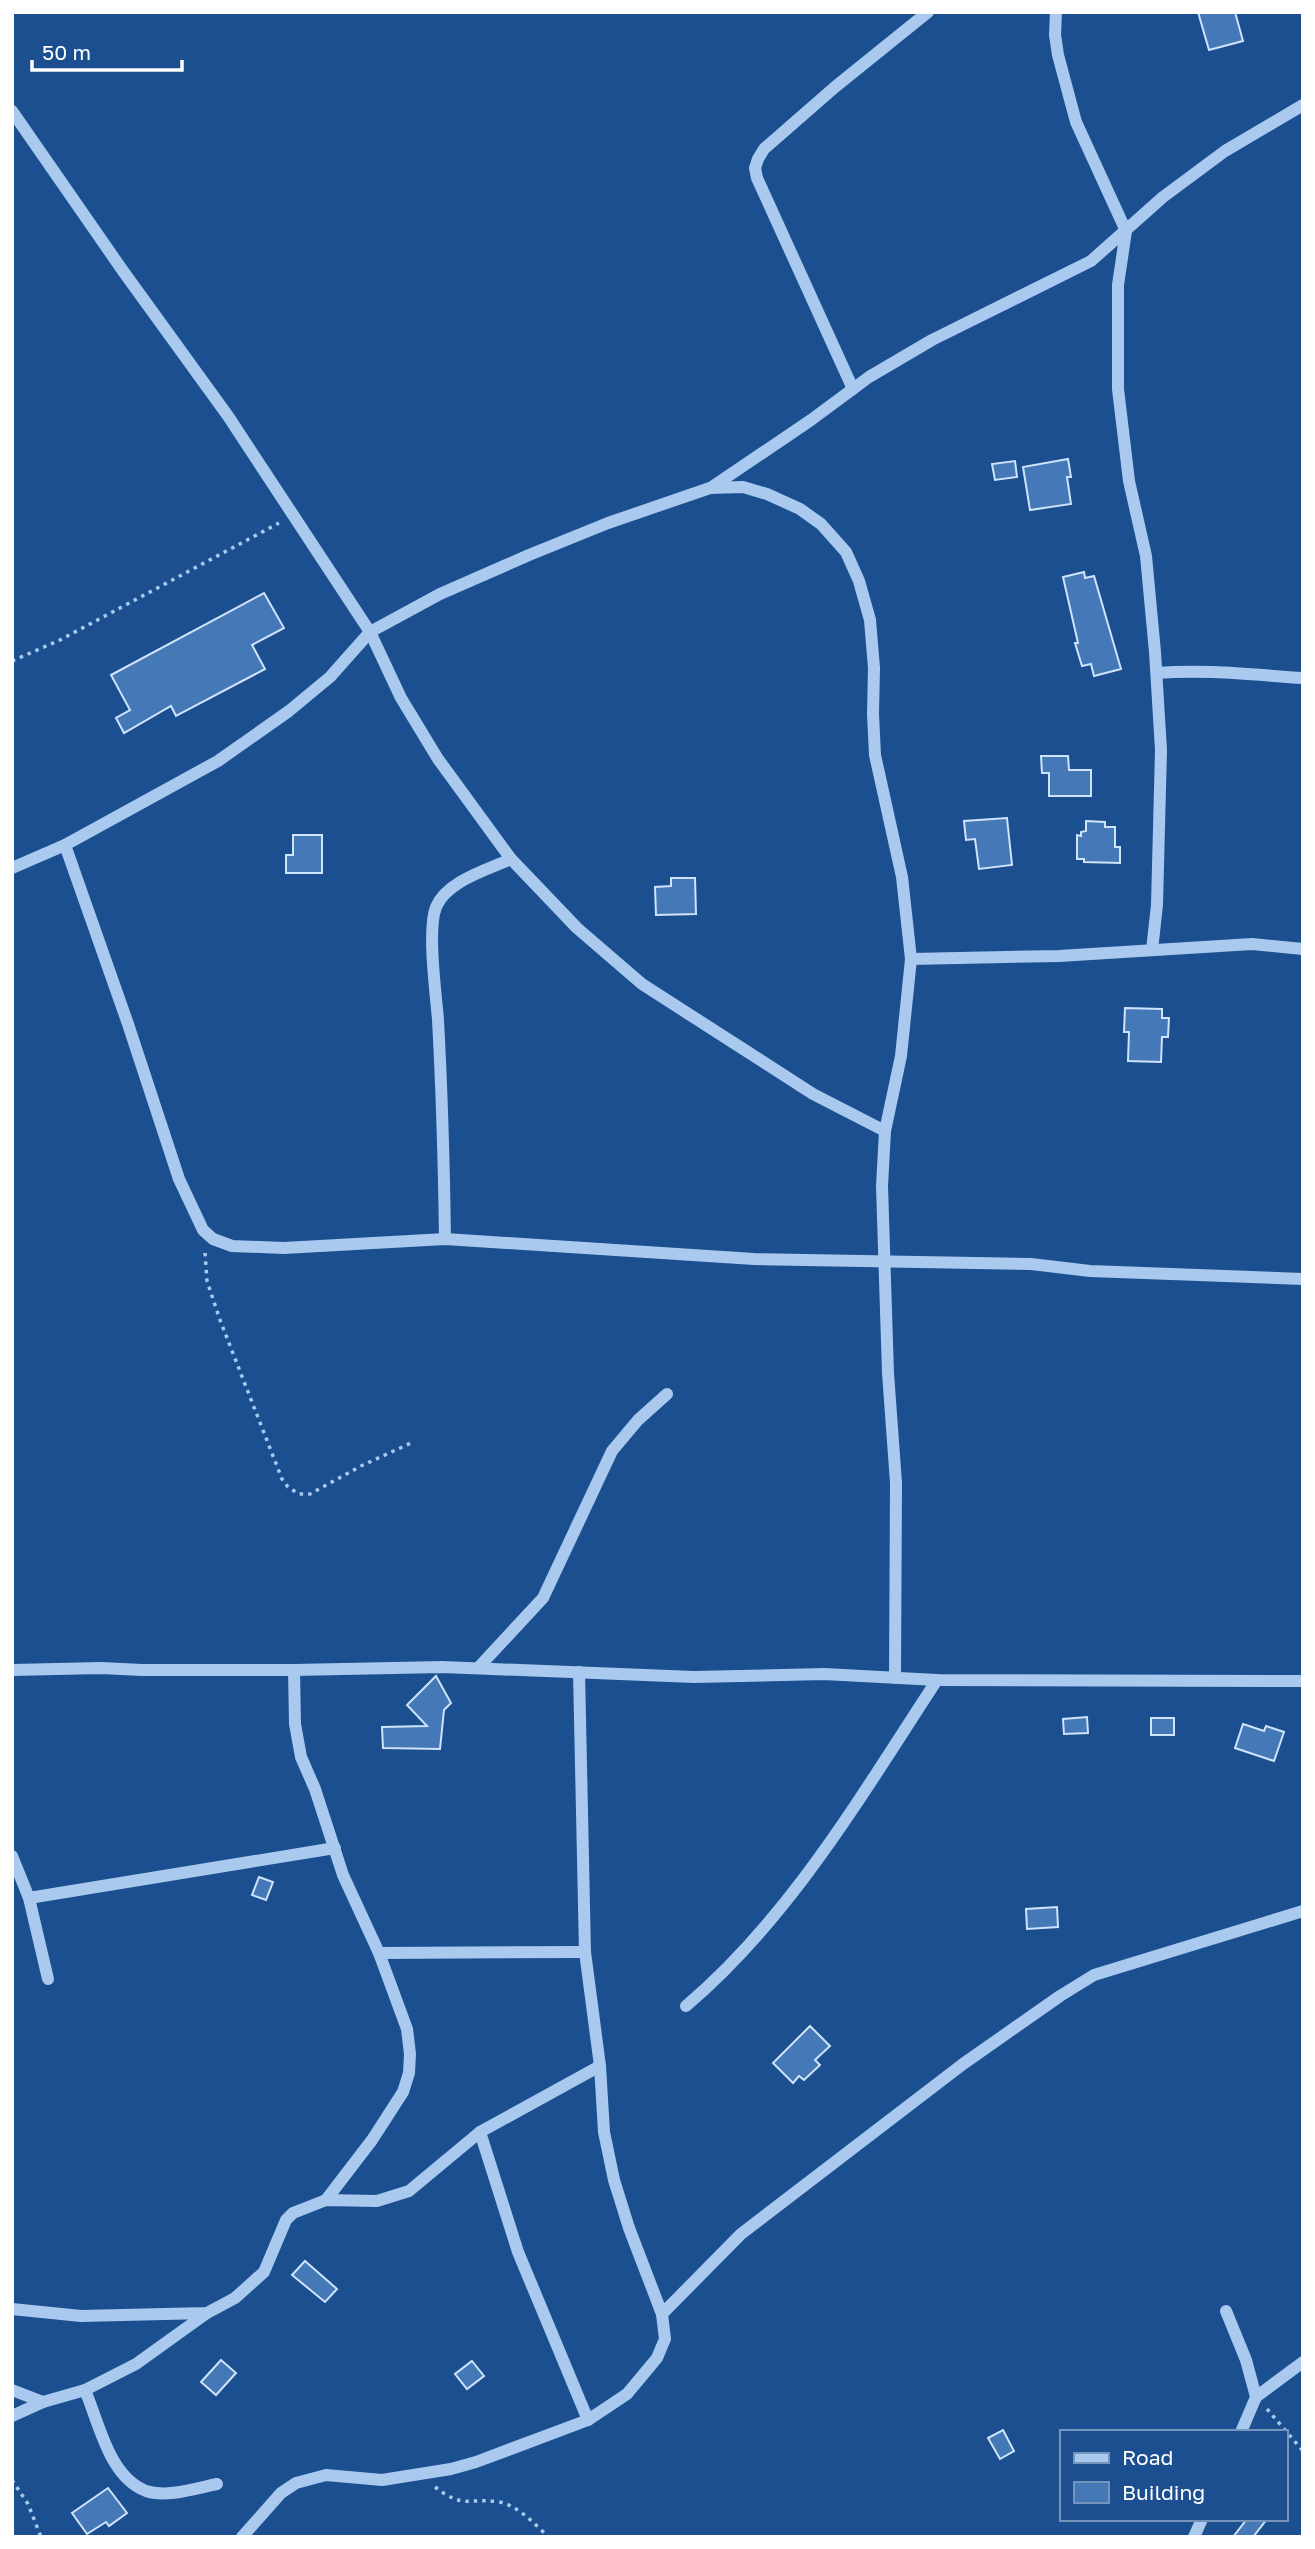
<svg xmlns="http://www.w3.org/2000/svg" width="1315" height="2549" viewBox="0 0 1315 2549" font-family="'Golos Text',sans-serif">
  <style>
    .building { fill: #4478b7; stroke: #cfe3fa; stroke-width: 2 }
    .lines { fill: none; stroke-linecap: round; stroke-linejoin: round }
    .path { stroke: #a9c9ee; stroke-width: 3.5; stroke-dasharray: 3.5 5; stroke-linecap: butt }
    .minor { stroke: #a9c9ee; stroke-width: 12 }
  </style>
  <rect width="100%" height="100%" fill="#1b4f8f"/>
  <g class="building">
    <polygon points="1198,12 1235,12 1243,41 1209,50"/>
    <polygon points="1068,459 1071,477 1067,477 1071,504 1030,510 1023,467"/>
    <polygon points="1015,461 1017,477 995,480 992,464"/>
    <polygon points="1084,572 1085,578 1094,576 1121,669 1094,676 1091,664 1082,666 1075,643 1078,643 1063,577"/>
    <polygon points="264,593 284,628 252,645 265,669 176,716 171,706 124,733 116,718 130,710 111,675"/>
    <polygon points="1041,756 1068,756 1069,770 1091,770 1091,796 1049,796 1049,773 1042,773"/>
    <polygon points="1007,818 1012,865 979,869 975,839 966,840 964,821"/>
    <polygon points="1086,821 1105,822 1105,827 1115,827 1115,847 1120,847 1120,863 1084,862 1084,859 1077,859 1077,835 1081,836 1081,832 1086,831"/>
    <polygon points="293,835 322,835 322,873 286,873 286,855 293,855"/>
    <polygon points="671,878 695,878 696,914 656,915 655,887 671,886"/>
    <polygon points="1125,1008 1162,1009 1162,1018 1169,1018 1168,1037 1162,1037 1161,1062 1128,1061 1129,1032 1124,1032"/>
    <polygon points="436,1676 451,1703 444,1710 440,1749 383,1748 382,1727 427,1726 407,1705"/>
    <polygon points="1087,1717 1088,1733 1064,1734 1063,1719"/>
    <rect x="1151" y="1718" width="23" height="17"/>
    <polygon points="1243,1724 1264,1731 1266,1726 1284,1732 1274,1761 1235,1748"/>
    <polygon points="259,1877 273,1882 266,1900 252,1895"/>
    <polygon points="1057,1907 1058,1927 1027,1929 1026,1909"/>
    <polygon points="810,2026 830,2046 815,2060 820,2065 804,2080 799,2076 793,2083 773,2063"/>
    <polygon points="305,2261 337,2289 325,2302 292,2275"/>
    <polygon points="221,2360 236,2373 216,2395 201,2382"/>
    <polygon points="472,2361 484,2376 467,2389 455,2374"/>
    <polygon points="1003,2430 1014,2451 1000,2459 988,2438"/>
    <polygon points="108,2488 127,2513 109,2526 106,2522 87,2534 72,2513"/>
    <polygon points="1247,2519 1267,2519 1253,2537 1233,2537"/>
  </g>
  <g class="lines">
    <g class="path">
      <polyline points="12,661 60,640 279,523"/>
      <polyline points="205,1253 207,1281 220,1320 282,1479 288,1487 299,1494 310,1494 361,1466 411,1443"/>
      <polyline points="1267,2409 1303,2451"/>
      <polyline points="12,2480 28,2504 41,2537"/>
      <path d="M435,2487C465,2510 468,2497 499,2502C518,2505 535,2525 549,2537"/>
    </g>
    <g class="minor">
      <polyline points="1056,12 1055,35 1058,55 1076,122 1126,231 1118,285 1118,389 1129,481 1146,556 1155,652 1161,750 1157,905 1152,950"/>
      <polyline points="12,111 123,271 228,416 370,632 401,698 438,759 511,859 577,928 642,984 813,1094 885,1131"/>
      <polyline points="853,389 757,178 755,168 758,159 764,149 835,87 928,12"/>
      <polyline points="712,487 811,420 869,377 932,340 1091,261 1163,197 1225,151 1303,105"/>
      <path d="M1157,673C1206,669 1254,675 1303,678"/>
      <polyline points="65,845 128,1024 179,1179 203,1230 213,1239 232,1246 284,1248 445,1239 754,1259 1031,1264 1090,1271 1303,1279"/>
      <polyline points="12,868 65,845 218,761 289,711 330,677 370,632 440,594 529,555 608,523 710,488 743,487 767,494 800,509 821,524 846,552 859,581 870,620 874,668 873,714 875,755 902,877 911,959 901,1056 885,1131 882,1186 888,1373 896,1483 895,1678"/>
      <polyline points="911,959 1059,956 1252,944 1303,949"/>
      <path d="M445,1239C444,1166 442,1093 438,1020C436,994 427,930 436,907C447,881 487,870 511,859"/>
      <polyline points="478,1668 543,1598 612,1451 638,1420 667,1394"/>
      <polyline points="12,1670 101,1668 142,1670 294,1670 442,1667 694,1677 824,1674 937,1680 1303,1681"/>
      <polyline points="294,1670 295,1724 301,1757 315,1789 343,1875 379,1953 407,2029 410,2054 409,2073 403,2092 372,2140 326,2200"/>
      <polyline points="12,1856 29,1898 48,1979"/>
      <polyline points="29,1898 335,1848"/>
      <polyline points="379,1953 585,1952"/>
      <path d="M686,2006C791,1917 862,1794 937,1680"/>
      <polyline points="480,2132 518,2252 588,2420"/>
      <polyline points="12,2309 81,2316 207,2313 235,2298 264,2272 286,2220 293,2213 326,2200 377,2201 409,2191 480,2132 600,2066"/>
      <polyline points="1226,2311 1246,2360 1256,2397 1241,2432"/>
      <polyline points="662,2314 741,2234 963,2064 1060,1996 1094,1975 1303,1911"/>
      <polyline points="12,2390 43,2402"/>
      <path d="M85,2390C99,2423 109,2477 146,2491C166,2498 197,2488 217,2484"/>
      <polyline points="1256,2397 1303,2362"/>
      <polyline points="12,2416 43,2402 85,2390 136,2364 207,2313"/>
      <polyline points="242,2537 281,2493 296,2483 326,2475 382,2480 451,2469 476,2462 588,2420 627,2394 657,2358 665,2339 662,2314 629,2228 614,2180 604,2132 600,2066 585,1952 579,1672"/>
      <polyline points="1194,2537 1202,2519"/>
    </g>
  </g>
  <rect width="1315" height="2549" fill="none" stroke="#ffffff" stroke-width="28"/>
  <rect x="1060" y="2430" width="228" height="91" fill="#1b4f8f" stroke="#7695bc" stroke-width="2"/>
  <rect x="1074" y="2453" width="35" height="10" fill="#a9c9ee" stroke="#7695bc" stroke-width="2"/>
  <text x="1122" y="2465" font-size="21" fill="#ffffff">Road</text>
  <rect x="1074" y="2482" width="35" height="21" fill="#4478b7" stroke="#7695bc" stroke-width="2"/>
  <text x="1122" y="2500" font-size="21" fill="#ffffff">Building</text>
  <path d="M32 60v10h150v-10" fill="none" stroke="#ffffff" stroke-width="3.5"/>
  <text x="42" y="60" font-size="21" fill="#ffffff" stroke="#1b4f8f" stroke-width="5" paint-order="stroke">50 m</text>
</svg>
